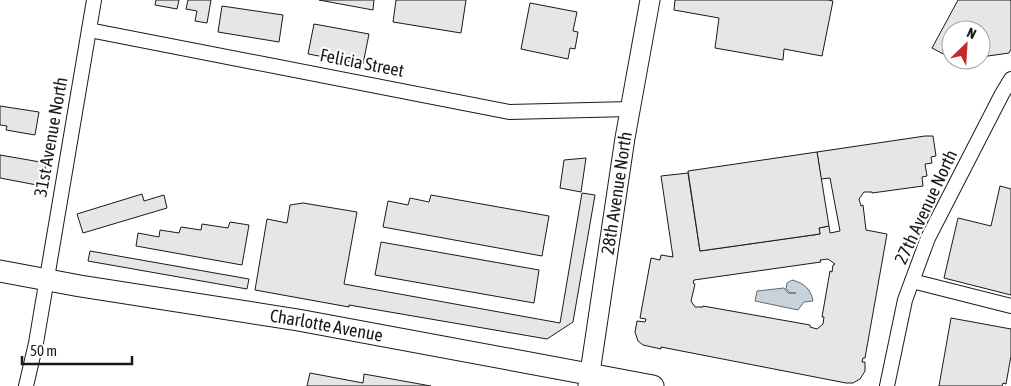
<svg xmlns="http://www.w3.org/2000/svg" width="1011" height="386" viewBox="0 0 1011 386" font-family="'Asap Condensed',sans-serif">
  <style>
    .water { fill: #c6d2dc; stroke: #6a6a6a }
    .building { fill: #e6e6e6; stroke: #1a1a1a; fill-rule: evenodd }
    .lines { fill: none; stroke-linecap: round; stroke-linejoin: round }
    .street-casing { stroke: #1a1a1a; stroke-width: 16 }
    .secondary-casing { stroke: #1a1a1a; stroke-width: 21 }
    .primary-casing { stroke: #1a1a1a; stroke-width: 23 }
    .street { stroke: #fff; stroke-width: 14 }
    .secondary { stroke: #fff; stroke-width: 19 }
    .primary { stroke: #fff; stroke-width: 21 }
    .labels { text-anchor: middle; stroke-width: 4; stroke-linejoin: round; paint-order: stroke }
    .street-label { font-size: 18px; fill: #1a1a1a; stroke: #fff }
  </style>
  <rect width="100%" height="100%" fill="#fff"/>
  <path class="water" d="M792,280C804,283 811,289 813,301L804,302L798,310L755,301L757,291L784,288L788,293H796H790L786,289L787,283Z"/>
  <g class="building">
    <polygon points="156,0 179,0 177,9 155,5"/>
    <polygon points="188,0 211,0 207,23 195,21 197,11 186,9"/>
    <polygon points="319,0 374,0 373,10"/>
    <polygon points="396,0 466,0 461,33 393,22"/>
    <polygon points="675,0 828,0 833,1 822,56 784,49 783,60 715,48 719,18 674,10"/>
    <polygon points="958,0 1011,0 1011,49 1009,53 981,57 981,30 951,30 951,58 932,48"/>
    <polygon points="530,3 577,12 573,31 578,32 575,49 570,48 568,59 521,49"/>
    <polygon points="222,6 283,15 279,42 218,32"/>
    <polygon points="314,24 369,34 363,64 308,54"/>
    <polygon points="0,106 39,112 35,135 6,130 7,126 0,125"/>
    <path d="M925,136H933L936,156L931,157L932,163L925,164L927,176L922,177L923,186L872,193V192H864L859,199L861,206L863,205L866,230L887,234L865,358H863L862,362H865V371L860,379L853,383H846L661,347V349L643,345L638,341L635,332L637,321L645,322L646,319L640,318L651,258L660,260L661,255L673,257L661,176L688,173L700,251L820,234L819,228L829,226L830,233L840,231L830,178L821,179L817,152ZM828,259L835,264L833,265L832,272L830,271L822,317H824L823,324L817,329L810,327V325L703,306V307H695L691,301L695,284L693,283L694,280L821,262L820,260Z"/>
    <polygon points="817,152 829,226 819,228 820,234 700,251 688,171"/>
    <polygon points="0,155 46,163 42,186 0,178"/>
    <polygon points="586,158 581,192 560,188 564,160"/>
    <polygon points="1000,186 1011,189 1011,295 944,278 958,218 991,226"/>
    <polygon points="582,193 595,195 573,322 547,339 349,305 349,307 255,290 267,219 287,223 290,205 303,203 357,212 344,284 560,323"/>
    <polygon points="142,194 144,201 164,195 167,208 83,233 77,214"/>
    <polygon points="431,195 549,216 542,256 383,227 388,201 408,205 410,198 429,202"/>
    <polygon points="230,222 249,225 242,265 136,246 138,233 159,237 160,230 179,233 181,227 201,230 202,224 228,228"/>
    <polygon points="381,242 539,270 534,303 375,275"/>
    <polygon points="90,251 249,279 247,289 88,261"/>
    <polygon points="951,318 1011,329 1011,356 1006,384 1003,383 1002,386 939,386"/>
    <polygon points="310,373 363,383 364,374 431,386 307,386"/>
  </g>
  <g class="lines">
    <g class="street-casing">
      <g id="street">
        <polyline points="89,30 509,112 630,109"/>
        <polyline points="912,281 1011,306"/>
        <polyline points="26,386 36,343 94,0"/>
        <polyline points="887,386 905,300 928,238 1002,94 1011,79"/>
      </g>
    </g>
    <g class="secondary-casing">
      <g id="secondary">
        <path id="s1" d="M588,386L625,138L650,0"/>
      </g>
    </g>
    <g class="primary-casing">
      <g id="primary">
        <path id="s2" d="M0,271L80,286L298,320L653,386"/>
      </g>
    </g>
    <use href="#street" class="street"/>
    <use href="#secondary" class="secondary"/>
    <use href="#primary" class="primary"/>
  </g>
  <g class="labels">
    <g class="street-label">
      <text transform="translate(362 63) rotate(11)" y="6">Felicia Street</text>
      <text transform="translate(51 137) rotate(-80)" y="6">31st Avenue North</text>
      <text dy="6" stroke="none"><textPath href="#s1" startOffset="195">28th Avenue North</textPath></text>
      <text transform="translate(926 207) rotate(-65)" y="6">27th Avenue North</text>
      <text dy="6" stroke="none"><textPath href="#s2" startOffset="331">Charlotte Avenue</textPath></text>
    </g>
  </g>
  <g transform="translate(966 45) rotate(25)"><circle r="24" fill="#ffffff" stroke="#a3a3a3"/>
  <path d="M0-4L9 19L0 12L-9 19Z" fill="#c62828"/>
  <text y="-8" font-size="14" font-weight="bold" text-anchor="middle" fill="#1a1a1a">N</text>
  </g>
  <path d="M22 356v8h110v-8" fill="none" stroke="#1a1a1a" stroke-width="2.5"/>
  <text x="30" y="356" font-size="15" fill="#1a1a1a" stroke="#ffffff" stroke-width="4" paint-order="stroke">50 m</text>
</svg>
